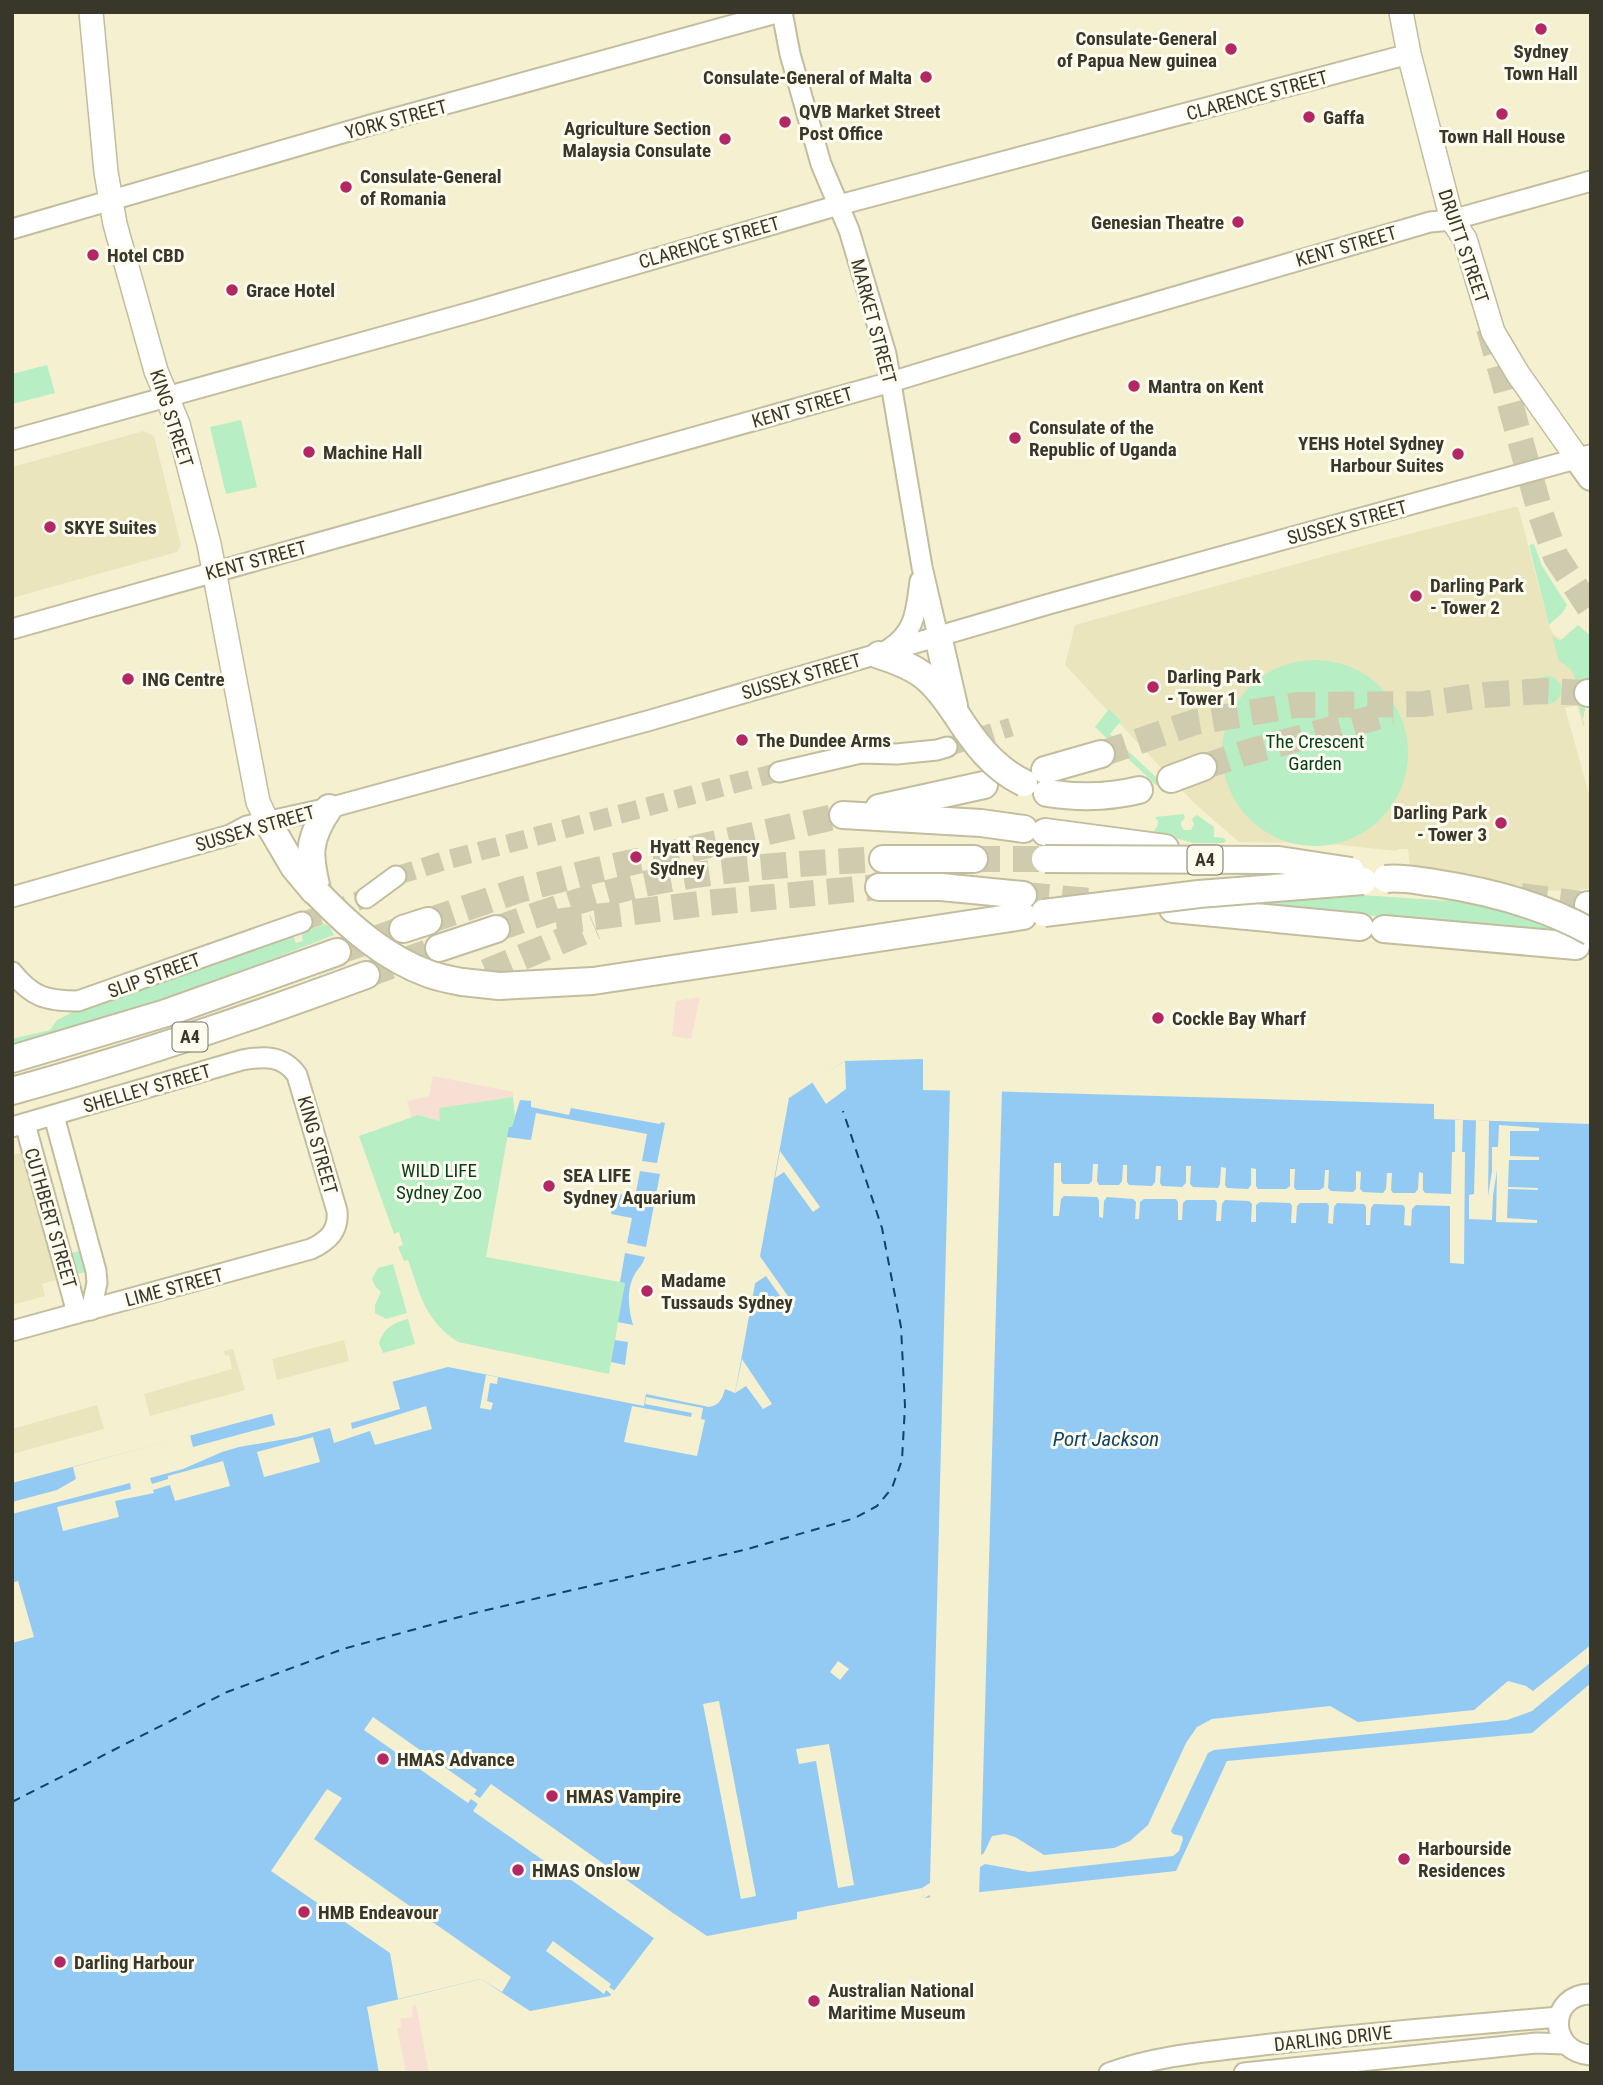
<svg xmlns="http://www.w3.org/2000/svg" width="1603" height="2085" viewBox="0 0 1603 2085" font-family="'Roboto Condensed',sans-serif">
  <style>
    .built { fill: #ebe5be }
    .industrial { fill: #f7dfd4 }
    .green { fill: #b7eec3 }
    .water { fill: #93caf4; fill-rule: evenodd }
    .pier { fill: #f5f0d0 }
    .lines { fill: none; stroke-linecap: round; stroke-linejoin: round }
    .ferry { stroke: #0e4467; stroke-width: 2; stroke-dasharray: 9 7; stroke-linecap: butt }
    .minor-tunnel { stroke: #cfcbaf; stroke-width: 19; stroke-dasharray: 19 10; stroke-linecap: butt }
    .highway-tunnel { stroke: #cfcbaf; stroke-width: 26; stroke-dasharray: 26 13; stroke-linecap: butt }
    .minor-casing { stroke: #c2bd9e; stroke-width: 23 }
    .major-casing { stroke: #c2bd9e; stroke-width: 26 }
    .highway-casing { stroke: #c2bd9e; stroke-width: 30 }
    .minor { stroke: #fff; stroke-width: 19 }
    .major { stroke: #fff; stroke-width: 23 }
    .highway { stroke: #fff; stroke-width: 26 }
    .highway-bridge-casing { stroke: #c2bd9e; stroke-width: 30; stroke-linecap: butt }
    .highway-bridge { stroke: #fff; stroke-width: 26 }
    .poi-dot { fill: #b32763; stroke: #fefcef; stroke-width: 2.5 }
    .labels { text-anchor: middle; stroke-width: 6; stroke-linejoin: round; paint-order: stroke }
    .shield { fill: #fefcef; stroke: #747265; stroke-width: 2 }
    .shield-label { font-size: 18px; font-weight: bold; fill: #39372a }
    .poi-label { font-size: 19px; font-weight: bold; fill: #39372a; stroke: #fefcef; text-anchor: start }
    .street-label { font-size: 19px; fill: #39372a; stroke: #fefcef }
    .park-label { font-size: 19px; fill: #053e1c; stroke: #fefcef }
    .water-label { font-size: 21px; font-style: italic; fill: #0e4467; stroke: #fefcef }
  </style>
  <rect width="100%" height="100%" fill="#f5f0d0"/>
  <g class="built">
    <polygon points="144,431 154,436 181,545 177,552 12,598 12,467"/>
    <polygon points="1514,507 1518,507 1549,625 1553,634 1565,642 1586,673 1587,699 1583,719 1585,726 1583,726 1577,705 1565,708 1591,801 1591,889 1561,891 1526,889 1410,867 1408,849 1397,849 1397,851 1321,843 1239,842 1194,803 1065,665 1075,625 1343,551"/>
    <polygon points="21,1153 57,1280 42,1284 45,1296 12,1305 12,1155"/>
    <polygon points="344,1340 349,1361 277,1380 272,1359"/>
    <polygon points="233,1349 245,1390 150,1416 144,1394 232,1369 229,1355 225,1356 224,1351"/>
    <polygon points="97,1405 104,1429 12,1454 12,1429"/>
  </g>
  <g class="industrial">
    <polygon points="700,997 691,1039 672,1036 676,1001"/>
    <polygon points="433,1076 514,1092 513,1097 439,1108 441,1121 418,1115 412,1118 407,1101 429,1096"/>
    <polygon points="416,2005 429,2073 406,2073 397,2028 402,2027 400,2019 413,2017 412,2007"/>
  </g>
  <g class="green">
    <polygon points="47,365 55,393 12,404 12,374"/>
    <polygon points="241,420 257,487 226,494 210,427"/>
    <polygon points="1534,544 1542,566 1567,605 1562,613 1549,625 1529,545"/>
    <path d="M1578,625L1591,636V678H1586L1587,699L1583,719C1581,712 1577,703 1577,696C1576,678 1576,670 1559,661L1552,636L1560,641Z"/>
    <circle cx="1315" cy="753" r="93"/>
    <circle cx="1547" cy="690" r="14"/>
    <polygon points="1109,709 1121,721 1110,734 1160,781 1156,785 1095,727"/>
    <polygon points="1184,814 1185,818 1181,822 1181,826 1184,830 1191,830 1194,824 1192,819 1197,815 1214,827 1214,837 1224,838 1226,841 1223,843 1194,843 1155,833 1154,831 1158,825 1158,821 1155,817"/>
    <polygon points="1331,893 1466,902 1536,912 1591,935 1319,911 1232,899"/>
    <polygon points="325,924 330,927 334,935 262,963 92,1025 12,1046 12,1039 50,1030 57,1020 75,1011 293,935 296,943 303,941 301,933"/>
    <path d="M513,1097L515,1116L512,1128H509L486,1257L625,1283L609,1374L458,1342C424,1319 421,1296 408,1260L404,1261L398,1247L403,1245L399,1232L394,1234L359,1136L418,1115L440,1121L439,1108Z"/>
    <polygon points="84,1250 90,1271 72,1275 67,1254"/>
    <polygon points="393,1264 407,1313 386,1319 375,1313 375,1305 381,1292 375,1286 372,1279 378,1268"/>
    <path d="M408,1319L415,1344L383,1353L379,1343C384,1328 393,1323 408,1319Z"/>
  </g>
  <g class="water">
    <path d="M923,1059V1090L966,1091V1103L984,1104V1091L1434,1104V1119L1591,1124V1683L1532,1733L1227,1761L1176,1871L924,1898L922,1888L797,1912V1919L707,1936L673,1913L610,1996L530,2011L481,1979L367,2007L379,2073H12V1483L448,1367L644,1406L646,1394L709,1407C720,1405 722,1399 725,1389L735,1393L789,1098L845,1061ZM838,1661L849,1669L840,1680L830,1672Z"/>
    <polygon points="520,1100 531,1101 531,1107 569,1115 571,1108 660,1124 661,1122 665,1123 657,1163 642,1161 647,1134 536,1113 531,1140 507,1137 509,1127 512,1127"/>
    <polygon points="640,1171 660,1174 646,1247 627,1243 632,1218 611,1214 615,1193 635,1197"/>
    <path d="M625,1253L645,1257C643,1264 640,1266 636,1272C626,1288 628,1307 633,1325L618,1322L625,1283L620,1282Z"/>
    <polygon points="615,1340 628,1342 625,1365 611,1362"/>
  </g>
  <g class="pier">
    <polygon points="845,1061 846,1089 826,1104 812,1082"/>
    <polygon points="950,1087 968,1088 970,1090 970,1100 980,1100 982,1088 1002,1088 981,1855 984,1853 992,1836 1005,1834 1015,1837 1044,1855 1114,1848 1130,1841 1148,1825 1186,1743 1197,1727 1212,1719 1330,1706 1358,1722 1474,1710 1508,1681 1526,1686 1533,1691 1591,1645 1591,1662 1532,1711 1507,1720 1214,1750 1208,1753 1171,1831 1173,1834 1182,1836 1183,1839 1179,1851 1173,1856 1029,1872 985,1864 980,1867 979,1896 930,1901 930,1895 924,1898 922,1888 930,1883"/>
    <polygon points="1455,1120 1463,1120 1462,1152 1465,1152 1464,1264 1450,1263 1450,1206 1416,1205 1412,1209 1411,1226 1404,1225 1405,1208 1403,1205 1374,1204 1371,1208 1370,1225 1366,1225 1366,1207 1364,1204 1337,1203 1334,1207 1333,1224 1328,1223 1329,1206 1327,1203 1300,1203 1297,1206 1296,1223 1291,1223 1292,1206 1290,1203 1260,1202 1256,1205 1256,1222 1251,1222 1252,1204 1249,1201 1225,1200 1222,1204 1221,1221 1216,1221 1217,1203 1215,1200 1186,1200 1183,1203 1182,1220 1178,1220 1178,1202 1176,1199 1144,1199 1140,1202 1139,1219 1135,1219 1136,1202 1133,1199 1107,1197 1104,1201 1103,1218 1099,1217 1099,1200 1097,1197 1064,1196 1061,1199 1059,1216 1053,1216 1054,1163 1061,1163 1061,1181 1063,1184 1089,1184 1092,1181 1093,1164 1098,1164 1097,1181 1099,1185 1119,1185 1122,1181 1123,1165 1127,1165 1127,1182 1129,1185 1152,1186 1155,1182 1156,1166 1161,1166 1160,1183 1162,1186 1182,1187 1186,1183 1186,1166 1191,1166 1190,1184 1193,1187 1218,1188 1220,1184 1221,1167 1226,1168 1225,1185 1227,1188 1248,1189 1251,1185 1251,1168 1256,1169 1256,1186 1258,1189 1286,1189 1290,1186 1290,1169 1295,1169 1294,1187 1296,1190 1320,1190 1324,1187 1325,1170 1329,1170 1328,1188 1331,1191 1353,1192 1356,1189 1356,1171 1361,1172 1360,1189 1363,1192 1383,1193 1386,1189 1387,1173 1392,1173 1391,1190 1393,1193 1415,1193 1418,1189 1419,1172 1423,1173 1423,1190 1425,1193 1451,1194 1452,1152 1455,1152"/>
    <polygon points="1476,1120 1489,1121 1488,1196 1492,1171 1492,1147 1498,1147 1499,1125 1539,1128 1539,1131 1510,1131 1510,1156 1539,1157 1539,1160 1509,1160 1508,1187 1538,1188 1538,1190 1508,1189 1507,1218 1537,1220 1537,1223 1496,1222 1497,1170 1493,1196 1492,1220 1469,1219 1469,1195 1474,1194"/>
    <polygon points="780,1151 820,1207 813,1212 784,1172 775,1178"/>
    <polygon points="759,1255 795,1306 790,1310 766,1276 754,1284"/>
    <polygon points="742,1359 772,1404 763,1409 746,1386 735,1393"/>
    <polygon points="486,1375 498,1377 497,1384 490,1383 487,1401 493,1403 491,1410 480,1408"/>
    <polygon points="392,1380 400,1409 351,1423 352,1429 426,1406 432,1429 375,1445 370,1431 334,1443 330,1428 297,1437 239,1447 222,1452 183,1469 150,1478 152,1484 168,1479 168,1476 223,1461 230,1486 175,1501 170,1485 153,1490 154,1493 115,1501 119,1517 63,1531 57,1507 131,1489 130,1483 12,1514 12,1502 57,1490 76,1479 73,1467 190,1435 193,1447 275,1425 272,1413"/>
    <polygon points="646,1397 703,1408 701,1419 705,1420 697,1456 624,1442 632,1406 691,1417 692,1413 645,1404"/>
    <polygon points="313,1437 320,1462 264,1477 257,1452"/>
    <polygon points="12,1578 14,1582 18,1581 34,1637 12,1643"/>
    <polygon points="719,1701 756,1896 741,1899 703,1704"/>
    <polygon points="373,1717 477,1790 474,1794 480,1798 491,1784 673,1913 655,1939 473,1811 478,1804 471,1799 468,1803 364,1730"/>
    <polygon points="829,1744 854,1885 838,1888 816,1761 799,1764 796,1749"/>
    <polygon points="327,1789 342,1798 314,1839 511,1977 502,1992 481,1979 398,1999 390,1953 271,1871"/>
    <polygon points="553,1941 611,1984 609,1987 615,1991 612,1995 606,1990 604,1994 546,1951"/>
  </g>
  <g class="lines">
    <polyline class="ferry" points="12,1802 227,1692 343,1649 474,1613 744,1550 855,1518 877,1506 892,1488 902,1460 905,1406 901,1327 882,1228 843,1111"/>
    <g class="minor-tunnel">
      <polyline points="947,747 1011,727"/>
      <polyline points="396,876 443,861 779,772"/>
      <polyline points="302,922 366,898"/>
    </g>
    <g class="highway-tunnel">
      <polyline points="1489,328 1541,515 1556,557 1591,610"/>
      <polyline points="1101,754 1195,722 1297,705 1423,704 1484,695 1544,691 1588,693"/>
      <polyline points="1203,767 1245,753 1391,713"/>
      <polyline points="974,859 1045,859"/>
      <polyline points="1023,895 1091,901"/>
      <polyline points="1521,896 1588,905"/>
      <polyline points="428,921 519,890 597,870 843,815"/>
      <polyline points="556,922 706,903 879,887"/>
      <path d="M496,929C544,912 594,895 644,884C723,868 803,863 883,859"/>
      <polyline points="337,952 403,929"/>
      <polyline points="486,972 595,927"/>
      <polyline points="366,975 439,948"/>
    </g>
    <g class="minor-casing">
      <g id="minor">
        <polyline points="782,12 790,54 821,164 849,230 886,354 922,567 938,636"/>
        <polyline points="12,229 370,125 780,12"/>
        <polyline points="12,440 475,311 839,205 1409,54"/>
        <polyline points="12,629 891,382 1075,326 1430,222 1452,220 1591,181"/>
        <path d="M889,649C916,632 916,610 920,581"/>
        <polyline points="779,772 861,753 897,754 937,750 947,747"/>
        <polyline points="12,897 230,835 247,826 329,808 651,720 1049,604 1590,455"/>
        <polyline points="366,898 396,876"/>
        <path d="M12,972C32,997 46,1001 78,1001L302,922"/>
        <polyline points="54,1116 96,1271 97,1283 91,1310"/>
        <polyline points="25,1124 77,1313"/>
        <path d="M12,1127L242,1060C264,1056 283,1055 297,1075L337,1211C339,1231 328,1241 311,1249L12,1331"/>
        <path d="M1591,1994C1548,1994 1547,2052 1591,2055"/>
        <path d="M1109,2073C1161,2054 1217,2051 1271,2044C1367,2033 1463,2025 1559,2017"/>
        <polyline points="1244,2073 1536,2043 1565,2044"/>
      </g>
    </g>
    <g class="major-casing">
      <g id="major">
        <polyline points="91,12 106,172 115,224 156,371 178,424 209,544 258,802 267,821"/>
        <polyline points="1401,12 1409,54 1452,220 1465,239 1493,332 1518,374 1578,459"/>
      </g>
    </g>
    <g class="highway-casing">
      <g id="highway">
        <polyline points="1578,459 1591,477"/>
        <polyline points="938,636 954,706"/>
        <path d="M879,655C920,668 932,678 956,714"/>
        <polyline points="1588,693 1591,693"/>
        <polyline points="1045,770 1101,754"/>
        <polyline points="1171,779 1203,767"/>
        <path d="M1047,793C1079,798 1107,798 1139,790"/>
        <polyline points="879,808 984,785"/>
        <polyline points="843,815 981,823 1024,829"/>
        <polyline points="267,821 294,867 314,891"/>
        <polyline points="1045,832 1165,848"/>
        <polyline points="883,859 974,859"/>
        <polyline points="879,887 941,887 1023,895"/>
        <path d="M318,894C309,857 306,841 329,808"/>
        <polyline points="1588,905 1591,906"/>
        <polyline points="1173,909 1360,927"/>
        <polyline points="403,929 428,921"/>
        <polyline points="1384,929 1576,946"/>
        <polyline points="439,948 496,929"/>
        <polyline points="462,982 499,986 593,981 1023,916"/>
        <polyline points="12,1059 166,1013 337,952"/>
        <path d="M12,1091C132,1058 250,1018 366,975"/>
      </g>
    </g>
    <use href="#minor" class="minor"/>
    <use href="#major" class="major"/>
    <use href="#highway" class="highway"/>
    <g class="highway-bridge-casing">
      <g id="highway-bridge">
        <path d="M956,714C974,742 993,768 1024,783"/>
        <polyline points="1045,859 1279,860 1351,871"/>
        <path d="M1386,879C1402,877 1418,881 1435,883C1488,891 1543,905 1591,932"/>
        <path d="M318,894C350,927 385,958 429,974C440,978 451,980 462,982"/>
        <polyline points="1044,913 1199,894 1363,881"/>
      </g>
    </g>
    <use href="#highway-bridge" class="highway-bridge"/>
  </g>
  <g class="poi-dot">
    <circle cx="1541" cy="29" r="7"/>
    <circle cx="1231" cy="49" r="7"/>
    <circle cx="926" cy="77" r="7"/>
    <circle cx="1502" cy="114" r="7"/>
    <circle cx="1309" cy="117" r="7"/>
    <circle cx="785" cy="122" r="7"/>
    <circle cx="725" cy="139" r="7"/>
    <circle cx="346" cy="187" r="7"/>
    <circle cx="1238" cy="222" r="7"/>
    <circle cx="93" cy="255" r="7"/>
    <circle cx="232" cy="290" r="7"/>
    <circle cx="1134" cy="386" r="7"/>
    <circle cx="1015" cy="438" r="7"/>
    <circle cx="309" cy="452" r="7"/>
    <circle cx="1458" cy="454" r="7"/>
    <circle cx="50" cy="527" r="7"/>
    <circle cx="1416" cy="596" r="7"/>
    <circle cx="128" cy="679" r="7"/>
    <circle cx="1153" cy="687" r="7"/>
    <circle cx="742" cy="740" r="7"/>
    <circle cx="1501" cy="823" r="7"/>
    <circle cx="636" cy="857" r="7"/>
    <circle cx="1158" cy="1018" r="7"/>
    <circle cx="549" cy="1186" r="7"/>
    <circle cx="647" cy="1291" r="7"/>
    <circle cx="383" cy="1759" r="7"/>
    <circle cx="552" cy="1796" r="7"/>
    <circle cx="1404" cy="1859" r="7"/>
    <circle cx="518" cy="1870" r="7"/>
    <circle cx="304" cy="1912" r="7"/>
    <circle cx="60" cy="1962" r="7"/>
    <circle cx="814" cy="2001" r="7"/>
  </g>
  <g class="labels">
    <g class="shield">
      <rect x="1187.5" y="845.5" width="35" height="29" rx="5"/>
      <rect x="172.5" y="1022.5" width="35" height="29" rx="5"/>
    </g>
    <g class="shield-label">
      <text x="1205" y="866">A4</text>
      <text x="190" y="1043">A4</text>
    </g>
    <g class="poi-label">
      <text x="1217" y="45" text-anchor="end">Consulate-General<tspan x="1217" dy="22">of Papua New guinea</tspan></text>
      <text x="1541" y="58" text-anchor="middle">Sydney<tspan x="1541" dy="22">Town Hall</tspan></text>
      <text x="912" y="84" text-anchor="end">Consulate-General of Malta</text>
      <text x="799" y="118">QVB Market Street<tspan x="799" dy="22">Post Office</tspan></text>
      <text x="1323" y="124">Gaffa</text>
      <text x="711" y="135" text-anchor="end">Agriculture Section<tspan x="711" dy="22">Malaysia Consulate</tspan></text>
      <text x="1502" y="143" text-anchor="middle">Town Hall House</text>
      <text x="360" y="183">Consulate-General<tspan x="360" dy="22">of Romania</tspan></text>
      <text x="1224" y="229" text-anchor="end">Genesian Theatre</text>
      <text x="107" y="262">Hotel CBD</text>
      <text x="246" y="297">Grace Hotel</text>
      <text x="1148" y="393">Mantra on Kent</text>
      <text x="1029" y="434">Consulate of the<tspan x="1029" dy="22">Republic of Uganda</tspan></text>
      <text x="1444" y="450" text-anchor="end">YEHS Hotel Sydney<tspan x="1444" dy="22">Harbour Suites</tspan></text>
      <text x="323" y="459">Machine Hall</text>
      <text x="64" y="534">SKYE Suites</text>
      <text x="1430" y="592">Darling Park<tspan x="1430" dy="22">- Tower 2</tspan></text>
      <text x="1167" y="683">Darling Park<tspan x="1167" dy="22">- Tower 1</tspan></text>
      <text x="142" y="686">ING Centre</text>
      <text x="756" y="747">The Dundee Arms</text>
      <text x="1487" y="819" text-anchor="end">Darling Park<tspan x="1487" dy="22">- Tower 3</tspan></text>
      <text x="650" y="853">Hyatt Regency<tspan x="650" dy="22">Sydney</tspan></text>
      <text x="1172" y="1025">Cockle Bay Wharf</text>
      <text x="563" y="1182">SEA LIFE<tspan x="563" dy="22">Sydney Aquarium</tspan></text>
      <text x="661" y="1287">Madame<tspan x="661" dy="22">Tussauds Sydney</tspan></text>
      <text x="397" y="1766">HMAS Advance</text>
      <text x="566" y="1803">HMAS Vampire</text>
      <text x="1418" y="1855">Harbourside<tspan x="1418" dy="22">Residences</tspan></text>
      <text x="532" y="1877">HMAS Onslow</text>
      <text x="318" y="1919">HMB Endeavour</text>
      <text x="74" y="1969">Darling Harbour</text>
      <text x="828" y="1997">Australian National<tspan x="828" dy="22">Maritime Museum</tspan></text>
    </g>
    <g class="street-label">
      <text transform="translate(1257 95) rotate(-15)" y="7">CLARENCE STREET</text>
      <text transform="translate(396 119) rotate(-15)" y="7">YORK STREET</text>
      <text transform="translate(709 242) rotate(-16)" y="7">CLARENCE STREET</text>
      <text transform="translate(1346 246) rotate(-16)" y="7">KENT STREET</text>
      <text transform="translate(1464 246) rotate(71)" y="7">DRUITT STREET</text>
      <text transform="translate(874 321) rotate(75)" y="7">MARKET STREET</text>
      <text transform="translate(802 407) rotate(-16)" y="7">KENT STREET</text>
      <text transform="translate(172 418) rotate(72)" y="7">KING STREET</text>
      <text transform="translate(1347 522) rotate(-15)" y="7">SUSSEX STREET</text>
      <text transform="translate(256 560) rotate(-15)" y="7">KENT STREET</text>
      <text transform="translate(801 676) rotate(-16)" y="7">SUSSEX STREET</text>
      <text transform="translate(255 828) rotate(-16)" y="7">SUSSEX STREET</text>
      <text transform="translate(154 975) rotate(-20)" y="7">SLIP STREET</text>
      <text transform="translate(147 1088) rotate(-16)" y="7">SHELLEY STREET</text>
      <text transform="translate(318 1145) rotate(74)" y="7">KING STREET</text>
      <text transform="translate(51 1218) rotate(74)" y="7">CUTHBERT STREET</text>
      <text transform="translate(174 1287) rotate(-15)" y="7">LIME STREET</text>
      <text transform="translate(1333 2038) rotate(-6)" y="7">DARLING DRIVE</text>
    </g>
    <g class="park-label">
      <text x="1315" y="748">The Crescent<tspan x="1315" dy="22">Garden</tspan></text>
      <text x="439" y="1177">WILD LIFE<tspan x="439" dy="22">Sydney Zoo</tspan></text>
    </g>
    <g class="water-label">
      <text x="1106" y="1446">Port Jackson</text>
    </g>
  </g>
  <rect width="1603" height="2085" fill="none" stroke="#39372a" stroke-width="28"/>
</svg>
